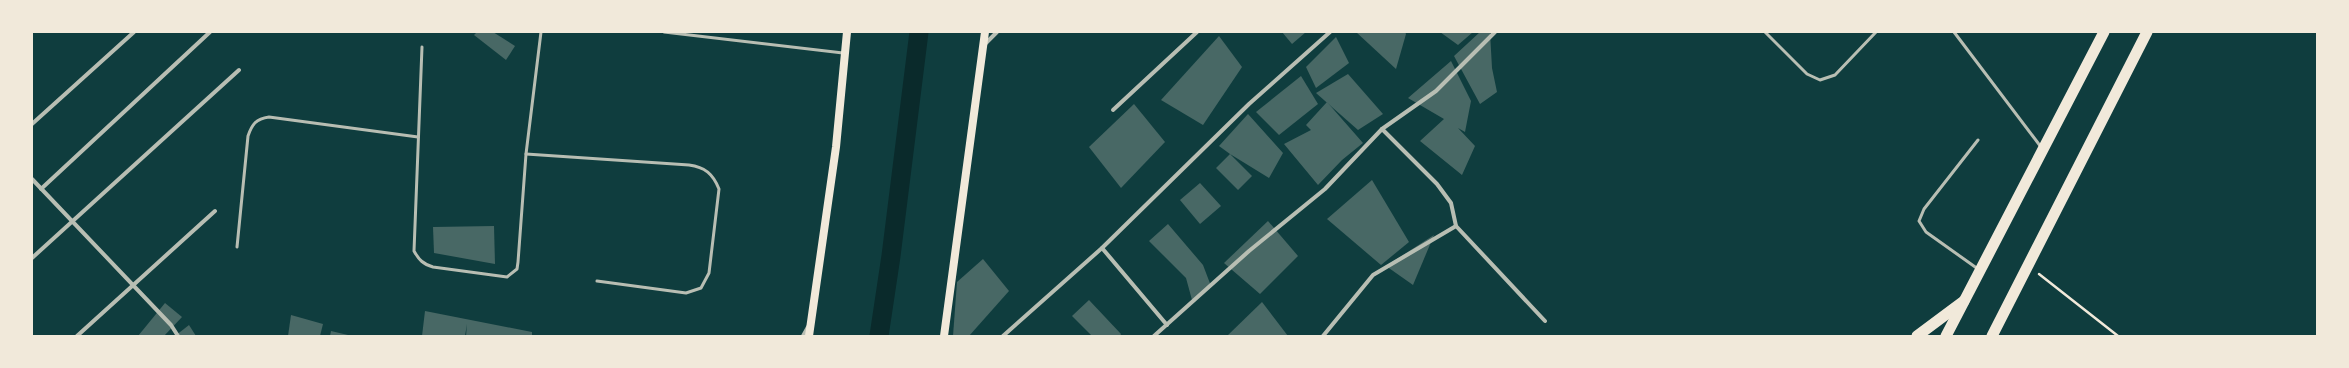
<svg xmlns="http://www.w3.org/2000/svg" width="2349" height="368" viewBox="0 0 2349 368" font-family="Barlow,sans-serif">
  <style>
    .lines { fill: none; stroke-linecap: round; stroke-linejoin: round }
    .canal { stroke: #0a2a2b; stroke-width: 19 }
    .building { fill: #486865 }
    .path { stroke: #f1e9da; stroke-width: 2.5 }
    .service { stroke: #b8beb3; stroke-width: 3 }
    .minor { stroke: #b8beb3; stroke-width: 4 }
    .secondary { stroke: #f1e9da; stroke-width: 8 }
    .trunk { stroke: #f1e9da; stroke-width: 11 }
  </style>
  <rect width="100%" height="100%" fill="#0f3d3e"/>
  <g class="lines">
    <polyline class="canal" points="879,336 891,256 919,32"/>
  </g>
  <g class="building">
    <polygon points="477,32 493,32 515,46 506,60 474,35"/>
    <polygon points="1282,32 1306,32 1292,44"/>
    <polygon points="1356,32 1405,32 1406,34 1396,69"/>
    <polygon points="1440,32 1473,32 1458,45"/>
    <polygon points="1480,32 1490,32 1492,68 1497,92 1480,104 1454,56"/>
    <polygon points="1219,36 1242,67 1203,125 1161,100"/>
    <polygon points="1336,37 1349,63 1316,88 1306,67"/>
    <polygon points="1451,61 1471,101 1465,132 1458,128 1475,146 1462,175 1420,141 1444,119 1408,98"/>
    <polygon points="1348,74 1383,114 1358,130 1316,93"/>
    <polygon points="1301,76 1318,104 1279,135 1256,112"/>
    <polygon points="1327,102 1363,143 1342,160 1318,185 1284,144 1311,130 1306,125"/>
    <polygon points="1134,104 1165,142 1121,188 1089,147"/>
    <polygon points="1248,114 1283,153 1269,178 1230,154 1252,176 1238,190 1216,168 1230,154 1219,146"/>
    <polygon points="1372,180 1409,242 1381,265 1327,219"/>
    <polygon points="1200,183 1221,206 1200,224 1180,200"/>
    <polygon points="1268,221 1298,256 1260,294 1224,263"/>
    <polygon points="1168,224 1203,265 1211,286 1192,300 1186,278 1149,241"/>
    <polygon points="494,226 495,264 434,253 433,227"/>
    <polygon points="1434,235 1413,285 1386,266"/>
    <polygon points="983,259 1009,291 969,336 953,336 957,282"/>
    <polygon points="1089,300 1121,334 1120,336 1092,336 1072,316"/>
    <polygon points="1262,302 1288,336 1227,336"/>
    <polygon points="165,303 182,317 164,336 138,336"/>
    <polygon points="425,311 532,332 532,336 466,336 467,324 465,336 422,336"/>
    <polygon points="291,315 323,324 320,336 288,336"/>
    <polygon points="189,325 196,336 175,336"/>
    <polygon points="331,331 348,335 348,336 330,336"/>
  </g>
  <g class="lines">
    <polyline class="path" points="2039,274 2118,336"/>
    <g class="service">
      <polyline points="664,32 843,53"/>
      <polyline points="1765,32 1807,74 1820,80 1835,75 1876,32"/>
      <polyline points="1954,32 2041,147"/>
      <path d="M422,47L414,251C419,260 423,264 433,267L507,277L517,269L518,262L526,154L541,32"/>
      <path d="M526,154L689,165C705,167 713,174 719,189L709,273L701,288L686,293L597,281"/>
      <path d="M237,247L248,136C252,124 256,119 269,117L418,137"/>
      <polyline points="1978,269 1926,232 1919,221 1924,209 1978,140"/>
    </g>
    <g class="minor">
      <polyline points="984,45 997,32"/>
      <polyline points="1113,110 1197,32"/>
      <polyline points="32,124 134,32"/>
      <polyline points="1382,129 1437,184 1451,203 1456,226 1545,321"/>
      <polyline points="32,179 171,325 178,336"/>
      <polyline points="41,189 210,32"/>
      <polyline points="1102,248 1167,325"/>
      <polyline points="32,258 239,70"/>
      <polyline points="77,336 215,211"/>
      <polyline points="803,336 808,327"/>
      <polyline points="1003,336 1102,248 1249,104 1330,32"/>
      <polyline points="1154,336 1249,251 1325,189 1382,129 1436,91 1495,32"/>
      <polyline points="1323,336 1373,275 1456,226"/>
    </g>
    <g class="secondary">
      <polyline points="809,336 836,147 847,32"/>
      <polyline points="944,336 985,32"/>
    </g>
    <g class="trunk">
      <polyline points="1917,336 1964,301"/>
      <polyline points="1946,336 2104,32"/>
      <polyline points="1992,336 2147,32"/>
    </g>
  </g>
  <rect width="2349" height="368" fill="none" stroke="#f1e9da" stroke-width="66"/>
</svg>
